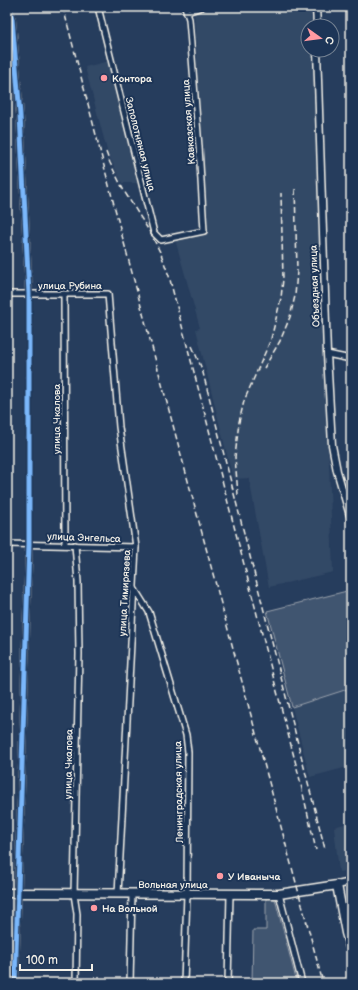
<svg xmlns="http://www.w3.org/2000/svg" width="358" height="990" viewBox="0 0 358 990" font-family="'Balsamiq Sans',sans-serif">
  <style>
    .built { fill: #334966 }
    .green { fill: #40546f; stroke: #9aa2ac }
    .lines { fill: none; stroke-linecap: round; stroke-linejoin: round }
    .minor-casing { stroke: #f4f1e8; stroke-width: 8 }
    .tertiary-casing { stroke: #f4f1e8; stroke-width: 9 }
    .primary-casing { stroke: #f4f1e8; stroke-width: 11 }
    .minor { stroke: #1d3557; stroke-width: 5 }
    .tertiary { stroke: #1d3557; stroke-width: 6 }
    .primary { stroke: #1d3557; stroke-width: 8 }
    .rail { stroke: #f4f1e8; stroke-width: 1.5; stroke-dasharray: 6 3; stroke-linecap: butt }
    .cycleway-casing { stroke: #1d3557; stroke-width: 8 }
    .cycleway { stroke: #7ab7fb; stroke-width: 5 }
    .poi-dot { fill: #ff9aa2; stroke: #1d3557; stroke-width: 1.5 }
    .labels { text-anchor: middle; stroke-width: 4; stroke-linejoin: round; paint-order: stroke }
    .poi-label { font-size: 10px; font-weight: bold; fill: #f4f1e8; stroke: #1d3557; text-anchor: start }
    .street-label { font-size: 10px; fill: #f4f1e8; stroke: #1d3557 }
  </style>
  <rect width="100%" height="100%" fill="#263d5d"/>
  <filter id="ink" filterUnits="userSpaceOnUse"><feTurbulence type="fractalNoise" baseFrequency=".025" numOctaves="2"/><feDisplacementMap in="SourceGraphic" scale="8" xChannelSelector="R" yChannelSelector="G"/><feConvolveMatrix kernelMatrix="1 2 1 2 8 2 1 2 1" color-interpolation-filters="sRGB"/></filter>
  <g filter="url(#ink)">
    <g class="built">
      <polygon points="312,9 313,26 308,26 308,50 314,50 333,572 269,587 249,478 233,479 196,329 200,328 175,239 207,233 194,11"/>
      <polygon points="109,61 137,183 122,183 108,154 85,67"/>
      <polygon points="351,688 351,766 310,777 292,707"/>
      <polygon points="351,822 351,870 339,872 334,827"/>
    </g>
    <g class="green">
      <polygon points="351,590 351,626 346,627 351,647 351,688 292,707 267,611"/>
      <polygon points="266,898 275,899 297,983 252,983 253,930 266,930"/>
    </g>
    <g class="lines">
      <g class="minor-casing">
        <g id="minor">
          <polyline points="9,7 12,19 20,115 29,294 29,544 15,983"/>
          <polyline points="98,7 154,233 161,240 204,231 199,147 189,19 185,7"/>
          <polyline points="187,12 202,7"/>
          <polyline points="7,294 108,294 119,427 136,547 118,894"/>
          <polyline points="64,294 65,545"/>
          <polyline points="327,354 351,359"/>
          <polyline points="7,544 136,547"/>
          <polyline points="75,545 78,582 79,654 74,894 77,914 76,983"/>
          <polyline points="134,588 149,612 186,735 188,752 187,894 184,983"/>
          <polyline points="279,894 302,983"/>
          <polyline points="130,983 132,894"/>
          <polyline points="228,983 230,894"/>
        </g>
      </g>
      <g class="tertiary-casing">
        <g id="tertiary">
          <polyline points="316,7 317,26"/>
          <polyline points="317,50 327,354 332,445 337,471 351,519"/>
          <polyline points="337,885 351,882"/>
        </g>
      </g>
      <g class="primary-casing">
        <polyline id="primary" points="7,893 279,894 337,885 346,933 351,950"/>
      </g>
      <use href="#minor" class="minor"/>
      <use href="#tertiary" class="tertiary"/>
      <use href="#primary" class="primary"/>
      <g class="rail">
        <polyline points="63,7 120,228 323,983"/>
        <polyline points="106,152 110,163 124,191 151,234 161,254 169,276 299,776 316,850"/>
        <polyline points="192,346 202,369 325,849"/>
        <polyline points="264,368 280,341 290,317 295,296 297,271 295,186"/>
        <polyline points="238,495 235,457 239,422 244,401 271,339 281,298 283,279 281,193"/>
      </g>
      <g class="cycleway-casing">
        <polyline id="cycleway" points="9,7 12,19 20,115 29,294 29,544 15,983"/>
      </g>
      <use href="#cycleway" class="cycleway"/>
    </g>
  </g>
  <g class="poi-dot">
    <circle cx="104" cy="78" r="4"/>
    <circle cx="220" cy="876" r="4"/>
    <circle cx="94" cy="908" r="4"/>
  </g>
  <g class="labels">
    <g class="poi-label">
      <text x="112" y="82">Контора</text>
      <text x="228" y="880">У Иваныча</text>
      <text x="102" y="912">На Вольной</text>
    </g>
    <g class="street-label">
      <text transform="translate(188 122) rotate(-94)" y="4">Кавказская улица</text>
      <text transform="translate(141 144) rotate(76)" y="4">Заполотняная улица</text>
      <text x="70" y="289">улица Рубина</text>
      <text transform="translate(314 286) rotate(-92)" y="4">Объездная улица</text>
      <text transform="translate(56 419) rotate(-90)" y="4">улица Чкалова</text>
      <text transform="translate(84 537) rotate(2)" y="4">улица Энгельса</text>
      <text transform="translate(124 593) rotate(-87)" y="4">улица Тимирязева</text>
      <text transform="translate(68 764) rotate(-89)" y="4">улица Чкалова</text>
      <text transform="translate(178 792) rotate(-91)" y="4">Ленинградская улица</text>
      <text x="173" y="888">Вольная улица</text>
    </g>
  </g>
  <rect width="358" height="990" fill="none" stroke="#1d3557" stroke-width="24"/>
  <rect x="12" y="12" width="334" height="966" fill="none" stroke="#f4f1e8" stroke-width="1.5" filter="url(#ink)"/>
  <g transform="translate(320 38) rotate(104)"><circle r="19" fill="#1d3557" stroke="#738091"/>
  <path d="M0-3L7 15L0 10L-7 15Z" fill="#ff9aa2"/>
  <text y="-6" font-size="11" font-weight="bold" text-anchor="middle" fill="#f4f1e8">С</text>
  </g>
  <path d="M20 964v6h72v-6" fill="none" stroke="#f4f1e8" stroke-width="2"/>
  <text x="26" y="964" font-size="12" fill="#f4f1e8" stroke="#1d3557" stroke-width="3" paint-order="stroke">100 m</text>
</svg>
